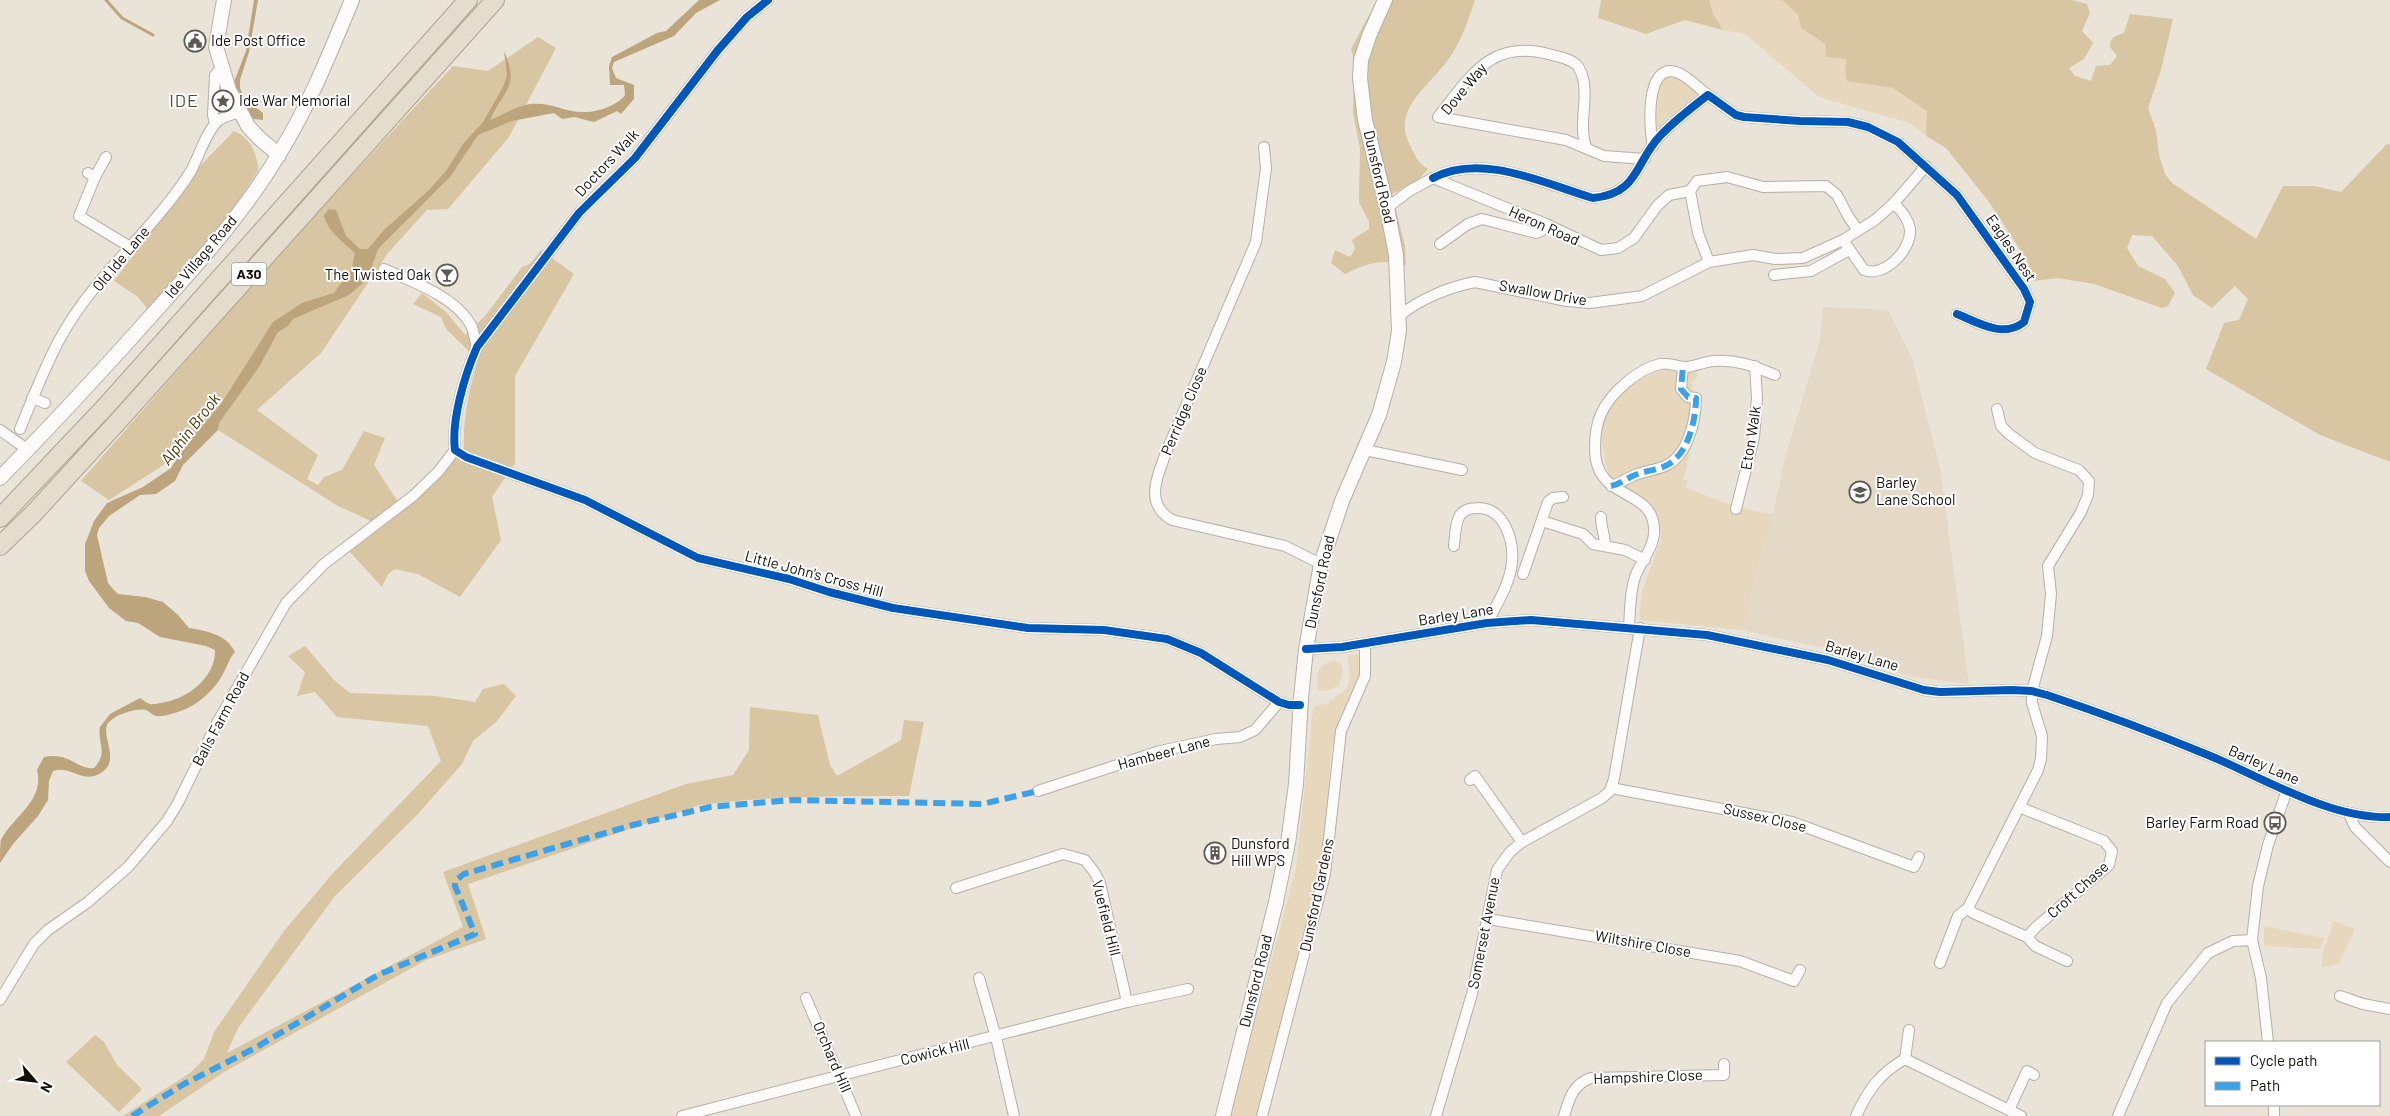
<svg xmlns="http://www.w3.org/2000/svg" width="2390" height="1116" viewBox="0 0 2390 1116" font-family="Barlow,sans-serif">
  <style>
    .built { fill: #e4d9c6 }
    .green { fill: #e7d7bc }
    .forest { fill: #d8c5a2 }
    .water { fill: #bca57d }
    .lines { fill: none; stroke-linecap: round; stroke-linejoin: round }
    .stream { stroke: #bca57d; stroke-width: 3 }
    .street-casing { stroke: #b5b0a8; stroke-width: 12 }
    .secondary-casing { stroke: #b5b0a8; stroke-width: 16 }
    .highway-casing { stroke: #ada38f; stroke-width: 20 }
    .street { stroke: #fcfbf9; stroke-width: 10 }
    .secondary { stroke: #fcfbf9; stroke-width: 14 }
    .highway { stroke: #e4dccc; stroke-width: 18 }
    .quiet { stroke: #3da1e9; stroke-width: 6; stroke-dasharray: 12 6; stroke-linecap: butt }
    .cycleway-casing { stroke: #fff; stroke-width: 11 }
    .cycleway { stroke: #0057b8; stroke-width: 8 }
    .labels { text-anchor: middle; stroke-width: 4; stroke-linejoin: round; paint-order: stroke }
    .shield { fill: #fff; stroke: #585651; stroke-width: 1 }
    .shield-label { font-size: 14px; font-weight: bold; fill: #110d07 }
    .poi-label { font-size: 15px; fill: #110d07; stroke: #fff; text-anchor: start }
    .street-label { font-size: 15px; fill: #110d07; stroke: #fff }
    .water-label { font-size: 16px; font-style: italic; fill: #483305; stroke: #fff }
    .quarter-label { font-size: 18px; letter-spacing: 1px; fill: #554d3d; stroke: #fff }
  </style>
  <rect width="100%" height="100%" fill="#e9e3d8"/>
  <polygon class="built" points="1823,307 1888,310 1912,358 1940,469 1969,684 1912,677 1820,647 1741,630 1773,514 1785,458 1820,340"/>
  <g class="green">
    <polygon points="1709,0 1782,0 1798,14 1801,28 1846,58 1845,73 1847,81 1893,88 1928,111 1926,136 1910,123 1819,97 1745,34 1723,30 1713,14"/>
    <polygon points="1672,75 1676,76 1700,93 1700,97 1669,125 1655,134 1656,90 1664,77"/>
    <path d="M1669,369L1681,372L1696,371L1698,376L1692,383C1695,416 1694,447 1683,479L1688,480L1686,487C1715,500 1741,510 1773,514L1741,630L1639,620L1642,591L1661,540C1662,513 1646,504 1626,491C1622,488 1616,485 1613,482C1607,474 1605,462 1604,453C1602,444 1599,435 1601,426C1607,399 1643,373 1669,369Z"/>
    <path d="M1357,654L1362,657L1360,679L1348,699L1331,752L1323,857L1315,896L1258,1116H1228L1243,1056L1267,978L1296,868L1313,709L1317,705L1328,704L1329,701L1334,700C1336,694 1342,694 1346,689C1353,678 1348,667 1348,656Z"/>
    <path d="M1335,661L1339,662L1343,669L1339,686L1327,691H1319C1314,675 1318,663 1335,661Z"/>
    <polygon points="2334,921 2355,929 2339,964 2322,967 2323,952"/>
    <polygon points="2264,926 2324,938 2320,949 2264,946"/>
  </g>
  <g class="forest">
    <path d="M1377,0H1475C1468,21 1461,42 1448,60C1429,86 1391,110 1410,145C1415,156 1418,163 1428,169L1417,181L1392,194L1405,246L1406,266C1382,258 1368,263 1345,274L1331,263L1335,250L1350,257L1355,249L1352,240L1369,229V222L1359,202L1360,148L1353,113L1354,59L1351,49Z"/>
    <polygon points="1601,0 1709,0 1713,14 1723,30 1685,20 1646,34 1598,18"/>
    <path d="M1782,0H2072L2087,4L2090,13L2082,31L2093,43L2084,59L2069,68L2075,76L2091,81L2096,66L2110,65L2117,56L2110,47C2110,37 2115,36 2124,33L2130,14L2173,19L2161,70L2148,108L2156,130L2159,155L2165,174L2172,183L2256,239L2283,186H2314L2341,192L2387,144L2390,145V462L2320,435L2206,369L2224,323L2239,320L2248,299L2235,286L2212,308L2193,295L2178,266L2152,236L2132,235L2127,248L2138,266L2165,279L2175,293L2168,306L2162,308L2094,284L2058,278L2033,281L2028,262L1989,202L1946,148L1926,136L1927,111L1893,88L1847,81L1845,73L1846,59L1826,57L1825,44L1801,28L1798,14Z"/>
    <path d="M538,37L556,48L509,137L448,209L427,210L388,253L321,353L257,410L318,455L307,479L318,485L324,477L342,470L364,431L385,438L374,465L398,502L405,509L442,474L464,449C463,417 469,390 478,360L446,329L441,317L413,304L422,293L446,312L465,335L485,316L522,267L530,264L541,250L574,274L515,376V463L492,497L501,540L460,597L418,574L395,569L388,574L382,587L350,552L372,534L369,520L338,506L218,430L109,500L81,481L287,245L453,66L488,71Z"/>
    <path d="M234,131C249,136 259,156 258,171L214,236L150,312L138,297L114,281L200,166Z"/>
    <path d="M305,646L334,680L350,693L435,696L475,702L483,689L504,684L516,696L497,721L473,741L462,764L418,814L335,896L238,1028L227,1053L463,927L443,872L686,784L733,775L749,750L750,707L818,715L830,765L837,776L901,740L904,720L924,722L909,796C839,796 769,796 700,805L468,884L486,939L426,960L224,1072L159,1116H123L190,1073L204,1059L214,1032L284,931L334,872L441,761L428,726L337,717L315,692L297,696L305,672L288,656Z"/>
    <polygon points="95,1035 104,1042 117,1065 142,1089 119,1112 66,1062"/>
  </g>
  <g class="water">
    <polygon points="254,0 258,0 249,52 240,80 240,88 245,99 263,113 263,120 254,119 245,114 234,82 246,51"/>
    <path d="M699,0H720L696,13L674,36L614,62L612,68L616,78L634,85V99L621,114L617,111L594,122L574,117L562,119L554,113L512,121L478,135L450,177L378,249L371,269L363,283L349,295L293,319L288,326L278,332L259,367L219,423L218,430L183,465L175,481L156,494L140,495L109,516L99,528L97,535L108,583L112,588L118,594L145,597L163,602L178,615L189,628C207,631 226,634 235,652C229,659 228,664 224,672C217,687 201,702 186,709C178,712 165,717 156,716C152,715 149,711 146,710C136,708 118,714 110,721C96,733 126,762 97,775C82,782 68,765 53,771L49,781L48,800L38,816L13,844L0,863C0,856 0,845 1,840C13,816 45,801 37,770L44,757C70,752 77,770 94,768C109,752 97,744 100,727L110,714L140,698C143,700 147,703 150,704C153,705 158,703 161,703C186,700 216,678 215,650L206,646L160,637L138,623L126,621L109,608L89,581L85,571V544L94,521L107,503L143,487L171,468L181,451L221,404L273,322L302,303L334,293L352,268L355,253C344,243 326,230 324,215L329,209L336,210L346,236L360,249H368L385,229L428,191L446,171L463,144L483,122L503,87L507,75L504,51C520,87 504,89 490,120C503,115 516,106 530,104C552,102 564,112 583,112C595,113 617,106 625,95L624,85H610L609,66L612,57L657,33L666,31Z"/>
  </g>
  <g class="lines">
    <polyline class="stream" points="106,0 122,18 153,35"/>
    <g class="street-casing">
      <g id="street">
        <path d="M768,0L747,17L718,50L635,158L579,213L477,347C465,374 451,420 455,450L466,457L585,500L698,558L789,579L829,592L893,608L1028,628L1104,630L1167,639L1201,653L1279,702L1289,705H1300"/>
        <polyline points="215,123 213,115 215,75 222,68"/>
        <path d="M1653,146C1649,128 1645,63 1676,72C1687,75 1698,88 1708,95"/>
        <path d="M1264,147L1266,168L1256,242L1167,450C1158,475 1143,503 1172,520L1285,546L1321,564"/>
        <path d="M1586,147C1577,122 1592,92 1579,68C1575,60 1561,57 1552,55C1492,38 1472,74 1438,117L1566,140L1604,156L1645,159"/>
        <polyline points="88,173 95,177 79,216 132,248"/>
        <polyline points="95,177 106,157"/>
        <path d="M1433,178C1482,152 1545,184 1593,198C1639,194 1635,162 1660,136C1674,121 1691,108 1708,95L1736,115L1744,117L1800,121L1848,122L1868,127L1898,142L1957,195L2024,289L2030,302L2024,322C2003,339 1977,322 1957,314"/>
        <polyline points="1690,191 1697,181 1727,177 1763,187 1826,186 1837,195 1848,216 1857,229"/>
        <polyline points="1690,191 1698,233 1709,262"/>
        <polyline points="1387,208 1409,191 1433,178 1546,224 1601,250 1618,248 1634,238 1657,206 1669,195 1690,191"/>
        <path d="M1843,240L1864,270C1884,278 1912,250 1910,229C1908,218 1901,211 1894,203"/>
        <polyline points="1440,244 1468,224 1482,219 1536,233 1541,231 1546,224"/>
        <path d="M384,269C413,282 457,297 472,327C474,333 475,341 477,347"/>
        <polyline points="1774,275 1811,271 1849,250"/>
        <path d="M1399,316C1420,299 1449,287 1475,282L1567,301L1590,303L1642,296L1709,262L1753,255L1775,259L1803,258L1843,240L1875,220L1894,203L1926,166"/>
        <polyline points="32,398 45,403"/>
        <path d="M20,429C33,398 45,365 62,335C96,274 154,230 191,171C198,158 207,130 218,121C224,116 232,115 239,112"/>
        <polyline points="0,430 28,450"/>
        <polyline points="1365,450 1462,470"/>
        <path d="M1611,486C1620,484 1627,478 1635,475C1645,471 1656,470 1665,466C1688,456 1696,420 1696,398L1688,397L1681,389L1683,367"/>
        <polyline points="1736,509 1754,438 1757,398 1755,366"/>
        <path d="M1601,517C1601,528 1605,535 1605,546"/>
        <polyline points="1542,521 1583,534 1593,544 1625,550 1645,560"/>
        <path d="M1454,546C1455,536 1455,523 1460,515C1464,510 1471,508 1477,508C1504,507 1514,540 1512,562C1510,584 1497,604 1487,623"/>
        <polyline points="1523,574 1548,502 1553,498 1563,497"/>
        <path d="M1629,628C1630,611 1630,587 1637,572C1644,557 1656,544 1654,527C1651,487 1594,501 1595,448C1595,436 1596,425 1601,414C1610,393 1638,369 1660,364C1669,362 1678,367 1687,367C1695,366 1704,362 1713,361C1736,359 1754,366 1775,375"/>
        <path d="M1306,649L1342,647L1487,623L1531,620L1707,635L1828,660L1924,690L1940,692L2012,690L2032,691L2047,695C2101,713 2155,733 2208,755C2262,777 2331,820 2390,817"/>
        <polyline points="1470,780 1475,776 1522,842"/>
        <polyline points="1611,788 1792,822 1914,867 1919,857"/>
        <polyline points="1038,791 1160,751 1216,739 1240,737 1255,730 1279,702"/>
        <polyline points="2019,807 2104,841 2112,851 2109,865 2036,927 2027,937"/>
        <polyline points="2349,814 2355,827 2390,862"/>
        <polyline points="956,888 1063,854 1085,860 1095,873 1100,883 1127,1002"/>
        <polyline points="1968,908 1973,913 2027,937 2035,946 2067,961"/>
        <polyline points="1488,919 1740,961 1794,981 1800,970"/>
        <polyline points="1940,963 1958,916 1968,908 2038,770 2041,759 2042,736 2032,703 2032,691 2047,636 2051,594 2048,566 2081,512 2088,495 2089,481 2079,470 2035,453 2009,434 2001,426 1997,409"/>
        <polyline points="979,978 996,1037 1014,1116"/>
        <polyline points="2340,996 2363,1004 2390,1009"/>
        <polyline points="806,998 856,1116"/>
        <polyline points="0,1000 34,944 48,930 88,902 128,867 167,821 178,803 217,723 286,603 324,564 413,496 438,472 455,450"/>
        <polyline points="2268,1042 2261,978 2252,940 2258,886 2268,845 2287,790"/>
        <polyline points="1905,1059 1909,1030"/>
        <polyline points="2274,1105 2274,1116"/>
        <polyline points="2009,1110 2027,1071 2034,1075"/>
        <polyline points="682,1116 1127,1002 1188,989"/>
        <polyline points="1262,1116 1325,874 1341,731 1365,676 1365,644"/>
        <polyline points="1436,1116 1472,994 1497,870 1510,852 1522,842 1602,798 1610,791 1614,779 1640,628"/>
        <path d="M1564,1116C1569,1099 1573,1084 1591,1078L1724,1075V1064"/>
        <path d="M1856,1116C1868,1090 1880,1073 1905,1059L2021,1116"/>
        <polyline points="2118,1116 2167,1003 2208,953 2233,941 2252,940"/>
      </g>
    </g>
    <g class="secondary-casing">
      <g id="secondary">
        <polyline points="224,0 216,47 229,90 248,126 259,138 279,155"/>
        <path d="M0,478C51,426 101,372 150,317C196,266 244,213 279,154C309,106 330,53 352,0"/>
        <polyline points="1223,1116 1276,902 1288,843 1296,784 1301,698 1306,649 1321,564 1342,501 1379,415 1394,362 1399,331 1396,255 1387,208 1365,120 1360,78 1361,60 1369,36 1385,0"/>
      </g>
    </g>
    <g class="highway-casing">
      <g id="highway">
        <polyline points="0,518 107,405 468,0"/>
        <polyline points="0,546 34,513 122,417 495,0"/>
      </g>
    </g>
    <use href="#street" class="street"/>
    <use href="#secondary" class="secondary"/>
    <use href="#highway" class="highway"/>
    <g class="quiet">
      <path d="M1611,486C1620,484 1627,478 1635,475C1645,471 1656,470 1665,466C1688,456 1696,420 1696,398L1688,397L1681,389L1683,367"/>
      <polyline points="132,1116 184,1084 255,1048 378,975 475,934 455,886 455,881 464,874 633,825 710,807 791,800 982,804 1038,791"/>
    </g>
    <g class="cycleway-casing">
      <g id="cycleway">
        <path d="M768,0L747,17L718,50L635,158L579,213L477,347C465,374 451,420 455,450L466,457L585,500L698,558L789,579L829,592L893,608L1028,628L1104,630L1167,639L1201,653L1279,702L1289,705H1300"/>
        <path d="M1433,178C1482,152 1545,184 1593,198C1639,194 1635,162 1660,136C1674,121 1691,108 1708,95L1736,115L1744,117L1800,121L1848,122L1868,127L1898,142L1957,195L2024,289L2030,302L2024,322C2003,339 1977,322 1957,314"/>
        <path d="M1306,649L1342,647L1487,623L1531,620L1707,635L1828,660L1924,690L1940,692L2012,690L2032,691L2047,695C2101,713 2155,733 2208,755C2262,777 2331,820 2390,817"/>
      </g>
    </g>
    <use href="#cycleway" class="cycleway"/>
  </g>
  <defs>
    <g id="civic-ring" transform="scale(1.125)"><circle r="9.5" fill="#fff" stroke="#5d5850" stroke-width="1.5"/><path d="M-.6-6.5H3V-4.5H.6V-3L4-1V1h2V6H-6V1h2V-1L-.6-3ZM-1.2 2.5V6h2.4V2.5Z" fill="#5d5850"/></g>
    <g id="sight-ring" transform="scale(1.125)"><circle r="9.5" fill="#fff" stroke="#5d5850" stroke-width="1.5"/><path d="M0-6L1.8-2.2L6-1.7L2.9 1.2L3.7 5.4L0 3.3L-3.7 5.4L-2.9 1.2L-6-1.7L-1.8-2.2Z" fill="#5d5850"/></g>
    <g id="bar-ring" transform="scale(1.125)"><circle r="9.5" fill="#fff" stroke="#5d5850" stroke-width="1.5"/><path d="M-6-5H6L.8 .8V4.5H3.5V6h-7V4.5H-.8V.8Z" fill="#5d5850"/></g>
    <g id="school-ring" transform="scale(1.125)"><circle r="9.5" fill="#fff" stroke="#5d5850" stroke-width="1.5"/><path d="M0-5L7-2L0 1L-7-2ZM-4 1L0 2.5L4 1V4Q0 6-4 4Z" fill="#5d5850"/></g>
    <g id="bus-ring" transform="scale(1.125)"><circle r="9.5" fill="#fff" stroke="#5d5850" stroke-width="1.5"/><path d="M-5-6H5V4H4V6H2V4H-2V6H-4V4H-5ZM-3.5-4V0h7V-4ZM-3.5 1.2v1.5H-2V1.2ZM2 1.2v1.5H3.5V1.2Z" fill="#5d5850"/></g>
    <g id="building-ring" transform="scale(1.125)"><circle r="9.5" fill="#fff" stroke="#5d5850" stroke-width="1.5"/><path d="M-4-6H4V6H1V3H-1V6H-4ZM-2.5-4.3h1.7v1.8h-1.7ZM.8-4.3h1.7v1.8H.8ZM-2.5-1h1.7V.8h-1.7ZM.8-1h1.7V.8H.8Z" fill="#5d5850"/></g>
  </defs>
  <g fill-rule="evenodd">
    <use href="#civic-ring" x="195" y="41"/>
    <use href="#sight-ring" x="223" y="101"/>
    <use href="#bar-ring" x="447" y="275"/>
    <use href="#school-ring" x="1860" y="492"/>
    <use href="#bus-ring" x="2275" y="823"/>
    <use href="#building-ring" x="1215" y="853"/>
  </g>
  <g class="labels">
    <rect class="shield" x="231.5" y="262.5" width="35" height="23" rx="4"/>
    <g class="shield-label">
      <text x="249" y="279">A30</text>
    </g>
    <g class="poi-label">
      <text x="211" y="46">Ide Post Office</text>
      <text x="239" y="106">Ide War Memorial</text>
      <text x="431" y="280" text-anchor="end">The Twisted Oak</text>
      <text x="1876" y="488">Barley<tspan x="1876" dy="17">Lane School</tspan></text>
      <text x="2259" y="828" text-anchor="end">Barley Farm Road</text>
      <text x="1231" y="849">Dunsford<tspan x="1231" dy="17">Hill WPS</tspan></text>
    </g>
    <g class="street-label">
      <text transform="translate(1464 89) rotate(-50)" y="5">Dove Way</text>
      <text transform="translate(607 163) rotate(-47)" y="5">Doctors Walk</text>
      <text transform="translate(1379 177) rotate(77)" y="5">Dunsford Road</text>
      <text transform="translate(1544 226) rotate(24)" y="5">Heron Road</text>
      <text transform="translate(2011 248) rotate(56)" y="5">Eagles Nest</text>
      <text transform="translate(201 257) rotate(-50)" y="5">Ide Village Road</text>
      <text transform="translate(121 259) rotate(-50)" y="5">Old Ide Lane</text>
      <text transform="translate(1543 293) rotate(10)" y="5">Swallow Drive</text>
      <text transform="translate(1184 411) rotate(-67)" y="5">Perridge Close</text>
      <text transform="translate(1751 438) rotate(-81)" y="5">Eton Walk</text>
      <text transform="translate(814 574) rotate(15)" y="5">Little John's Cross Hill</text>
      <text transform="translate(1320 582) rotate(-78)" y="5">Dunsford Road</text>
      <text transform="translate(1456 615) rotate(-9)" y="5">Barley Lane</text>
      <text transform="translate(1862 656) rotate(16)" y="5">Barley Lane</text>
      <text transform="translate(221 719) rotate(-62)" y="5">Balls Farm Road</text>
      <text transform="translate(1164 753) rotate(-15)" y="5">Hambeer Lane</text>
      <text transform="translate(2264 765) rotate(24)" y="5">Barley Lane</text>
      <text transform="translate(1765 818) rotate(13)" y="5">Sussex Close</text>
      <text transform="translate(2078 890) rotate(-42)" y="5">Croft Chase</text>
      <text transform="translate(1317 895) rotate(-78)" y="5">Dunsford Gardens</text>
      <text transform="translate(1106 918) rotate(76)" y="5">Vuefield Hill</text>
      <text transform="translate(1484 933) rotate(-79)" y="5">Somerset Avenue</text>
      <text transform="translate(1643 944) rotate(10)" y="5">Wiltshire Close</text>
      <text transform="translate(1256 981) rotate(-76)" y="5">Dunsford Road</text>
      <text transform="translate(935 1052) rotate(-14)" y="5">Cowick Hill</text>
      <text transform="translate(832 1057) rotate(67)" y="5">Orchard Hill</text>
      <text transform="translate(1648 1077) rotate(-2)" y="5">Hampshire Close</text>
    </g>
    <g class="water-label">
      <text transform="translate(190 429) rotate(-52)" y="6">Alphin Brook</text>
    </g>
    <g class="quarter-label">
      <text x="184" y="107">IDE</text>
    </g>
  </g>
  <rect x="2205" y="1041" width="175" height="65" fill="#ffffff" stroke="#a09e9c"/>
  <rect x="2215" y="1057" width="25" height="8" fill="#0057b8" stroke="#a09e9c"/>
  <text x="2250" y="1066" font-size="15" fill="#110d07">Cycle path</text>
  <rect x="2215" y="1082" width="25" height="8" fill="#3da1e9" stroke="#a09e9c"/>
  <text x="2250" y="1091" font-size="15" fill="#110d07">Path</text>
  <g transform="translate(35 1081) rotate(118)" stroke="#ffffff" stroke-width="4" paint-order="stroke">
  <path d="M0-4L9 19L0 12L-9 19Z" fill="#110d07"/>
  <text y="-8" font-size="14" font-weight="bold" text-anchor="middle" fill="#110d07">N</text>
  </g>
</svg>
